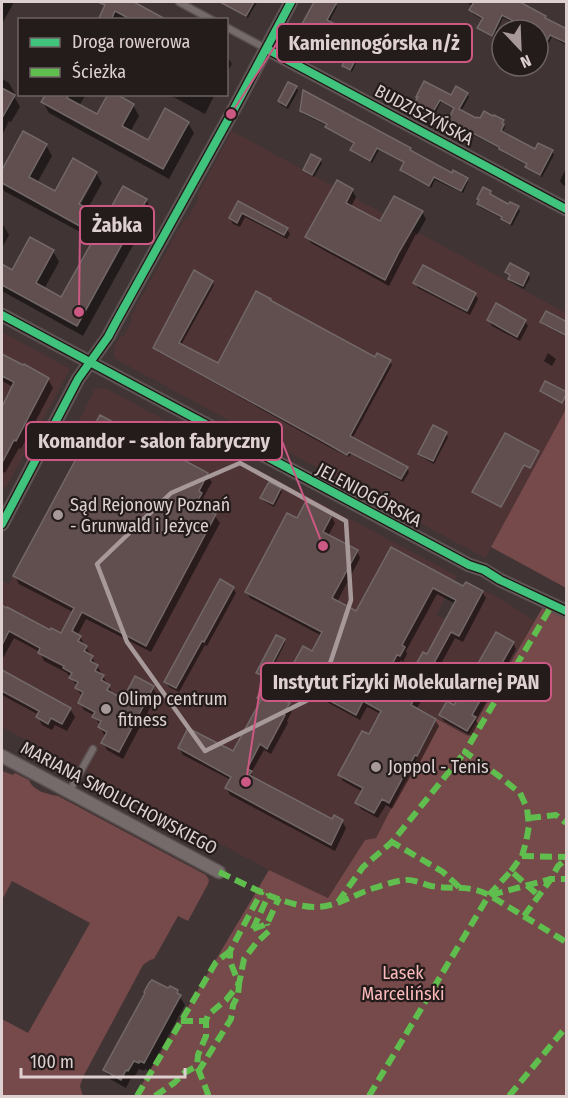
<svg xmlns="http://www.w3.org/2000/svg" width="568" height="1098" viewBox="0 0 568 1098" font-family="'Fira Sans Condensed',sans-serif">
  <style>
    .built { fill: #4f3435 }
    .green { fill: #76494a }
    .shadow { fill: #0007; fill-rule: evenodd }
    .building { fill: #614e4e; stroke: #736868; stroke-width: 1.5; fill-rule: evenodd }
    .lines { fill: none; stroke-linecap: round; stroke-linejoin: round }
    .lane-casing { stroke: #5b5050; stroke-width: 9 }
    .street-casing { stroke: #5b5050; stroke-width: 15 }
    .lane { stroke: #756b6b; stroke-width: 6 }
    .street { stroke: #756b6b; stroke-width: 12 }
    .quiet { stroke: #5fbe4e; stroke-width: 6; stroke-dasharray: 12 6; stroke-linecap: butt }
    .cycleway-casing { stroke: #241b1b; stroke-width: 11 }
    .cycleway { stroke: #40c37c; stroke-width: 8 }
    .marked { fill: none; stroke: #a79999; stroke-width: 4.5; stroke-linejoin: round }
    .poi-dot { fill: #a79999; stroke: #241b1b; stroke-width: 2 }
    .labels { text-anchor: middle; stroke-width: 4.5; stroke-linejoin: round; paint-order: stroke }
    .street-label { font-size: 18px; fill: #ded0d0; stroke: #241b1b }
    .poi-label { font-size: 18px; fill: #ded0d0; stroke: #241b1b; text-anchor: start }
    .park-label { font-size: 18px; fill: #fcbabb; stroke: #241b1b }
    .leader { fill: none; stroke: #cc5884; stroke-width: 2 }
    .callout-dot { fill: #cc5884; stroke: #241b1b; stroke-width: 2 }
    .callout { fill: #241b1b; stroke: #cc5884; stroke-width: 2 }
    .callout-label { font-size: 20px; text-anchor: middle; font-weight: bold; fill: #ded0d0 }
  </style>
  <rect width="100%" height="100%" fill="#403434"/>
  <g class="built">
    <polygon points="232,131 566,313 566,409 485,558 119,361 116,359 114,355 114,347 120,337 124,336 128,328 132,321 131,316 184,220 187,219 198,200 197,196"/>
    <polygon points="2,332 70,369 6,488 2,485"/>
    <polygon points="105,388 457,576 436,615 446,620 466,582 503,600 534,621 468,736 437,719 376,838 365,840 328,898 269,870 2,727 2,581 9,584 13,576 32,586 115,451 75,429 95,389"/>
  </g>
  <g class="green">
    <polygon points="566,409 566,588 491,547"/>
    <polygon points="544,605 566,617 566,1096 135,1096 269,870 328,898 365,840 376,838 437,719 468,736"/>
    <path d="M2,771L13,775L15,773L29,780C33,791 47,794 58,796L206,875L209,880L208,884L188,921L178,916L154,959L150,960L143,965L83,1077L80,1086L83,1096H2V1019L28,1033L90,923L12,881L2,900Z"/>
  </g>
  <g class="shadow">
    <polygon points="2,2 14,2 2,24"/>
    <polygon points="109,2 130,2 164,20 99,20"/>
    <polygon points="221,2 257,2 248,18 223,4"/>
    <polygon points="315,2 330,2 335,4 337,7 329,22 351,34 353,37 349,44 356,48 358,51 354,57 357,61 352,72 345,69 344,66 345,64 298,39 297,37"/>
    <polygon points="466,2 517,2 545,17 547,20 566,29 566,45 552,37 546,48 538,44 538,30 528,30 503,18 494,38 481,31 479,28 483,20 473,14 471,10 473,6"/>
    <polygon points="226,54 232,64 226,74"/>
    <polygon points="2,79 9,83 15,94 14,96 20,107 11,122 9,121 2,135"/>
    <polygon points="296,87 298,91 288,109 281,105 279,101"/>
    <polygon points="46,94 86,94 79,106 97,116 133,105 139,116 130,132 148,142 188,123 194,133 169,179 49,113 43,102"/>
    <polygon points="168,94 215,94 205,114"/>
    <polygon points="467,94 469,97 461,111 477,120 503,121 505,128 502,132 535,151 552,152 554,155 542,177 529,170 528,166 502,152 500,149 451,123 450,120 455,110 441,102 435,114 419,105 417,102"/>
    <polygon points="301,110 410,149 412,153 453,175 467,179 468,182 463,193 435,180 431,188 403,173 402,170 405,163 379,150 372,163 353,153 352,150 355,145 329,130 328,126 303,114"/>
    <path d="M23,133L46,145L52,156L37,183L55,193L96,173L102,183L87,210L105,220L146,200L152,211L83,336L2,291V266L13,272L53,251L59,262L44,289L62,299L95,240L4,191L2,186V173ZM93,176H96L77,211L74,210Z"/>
    <polygon points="320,160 322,163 314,177 306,173 305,170"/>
    <polygon points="566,168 566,187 562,184 560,181"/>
    <polygon points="352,190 356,197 351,207 381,223 422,212 426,219 417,235 416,234 389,286 311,243 307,237"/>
    <polygon points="490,192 492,196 509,206 518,208 520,211 512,226 504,222 503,219 480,207 479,204"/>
    <polygon points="239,203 287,229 290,234 287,239 245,217 240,227 233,224 230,218"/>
    <polygon points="2,223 9,235 2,248"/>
    <polygon points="510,265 528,274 530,278 524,289 511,282 509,279 510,277 506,272"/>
    <polygon points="212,282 214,285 181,345 218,365 376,359 378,355 390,362 392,365 352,439 407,468 409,472 403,482 351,454 349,457 329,447 157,351 155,348"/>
    <polygon points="415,283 475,294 478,299 470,315 418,288"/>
    <polygon points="489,320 525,321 528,326 520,341 492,326"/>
    <polygon points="542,322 566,324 566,337 544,325"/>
    <polygon points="548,353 556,359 552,366 544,361"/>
    <polygon points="2,356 48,379 53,388 21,449 19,448 5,473 2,471 2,410 13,387 2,381"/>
    <polygon points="101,417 207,475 212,482 203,498 205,502 202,508 215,516 220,523 151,652 86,619 77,636 80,637 102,674 101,675 103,676 113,694 123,701 152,687 157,695 123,759 107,750 103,742 106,736 104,735 95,716 84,710 80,703 83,696 81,695 76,688 77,686 67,673 44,661 40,652 14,638 2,660 2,607 50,632 61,635 73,612 19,584 15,576"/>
    <polygon points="446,434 448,437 434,464 422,457 420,454"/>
    <polygon points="537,452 530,468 524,465 501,507 474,493"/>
    <polygon points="280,489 282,492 274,507 264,501 262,498"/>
    <path d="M306,503L331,516L335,523L328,536L357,551L360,558L337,602L357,613L392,549L464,588L482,592L486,598L463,642L455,638L416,710L435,720L439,726L420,762L419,761L392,809L386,805L378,818L361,809L357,803L363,792L343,781L340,775L370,736L381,714L367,707L360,720L314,695L310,689L313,684L297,675L293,668L313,653L322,636L250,598L247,592L297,520ZM437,594L456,604L428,656L418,664L421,669L403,703L388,695L384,691L401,660L403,662L407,654L406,651Z"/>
    <polygon points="233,588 236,593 207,646 205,645 179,692 169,687 166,682"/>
    <polygon points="284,640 285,643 267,679 260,676 258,673"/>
    <polygon points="513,643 516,649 476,720 478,724 471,736 444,721 441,715 454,707"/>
    <polygon points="2,671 70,709 75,717 67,731 55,725 52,730 42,725 38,717 39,715 2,695"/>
    <polygon points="280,687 284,693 280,700 289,704 292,711 287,721 288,723 271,754 264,750 251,773 255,780 332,821 342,821 346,828 335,851 230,795 226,788 231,780 183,755 179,748 233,753 262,702 259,698"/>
    <polygon points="169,990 177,992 185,1005 149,1071 145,1069 144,1071 139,1069 133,1079 131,1078 126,1088 110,1079 105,1070"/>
  </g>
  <g class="building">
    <polygon points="98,2 134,2 167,20 132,20 115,11 111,20 98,20 105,5"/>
    <polygon points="220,2 254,2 246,16"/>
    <polygon points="314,2 337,2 327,20 352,33 347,42 357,47 353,55 357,57 350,70 342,66 344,62 295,37"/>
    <polygon points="474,2 520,2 546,16 545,18 567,29 567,43 550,35 544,46 538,43 538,30 530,30 502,15 492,36 477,28 483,18 469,10"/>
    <polygon points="424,81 451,95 456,86 468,93 459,109 476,118 477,117 480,118 484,111 493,116 494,115 504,120 502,123 504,124 501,131 535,149 538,143 553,150 540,175 525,167 527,164 499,149 499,147 448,120 454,108 440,100 433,112 415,102 418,97 416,97"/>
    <polygon points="288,82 297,86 286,106 278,101"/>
    <polygon points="2,88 15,95 2,118"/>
    <polygon points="303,90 411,148 410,150 452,173 453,170 468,178 461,191 434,177 429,186 400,170 404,162 377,148 370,161 350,150 354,143 325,127 327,124 300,111"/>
    <polygon points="46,94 69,94 67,98 97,114 108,94 116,94 134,104 122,126 148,140 165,108 189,122 163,169 41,102"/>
    <polygon points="23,131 47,144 29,177 55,191 73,158 97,172 79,204 105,218 123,186 147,199 77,326 2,285 2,264 12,270 30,237 54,250 36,283 61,297 96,235 2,183 2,170"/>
    <polygon points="311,154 321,159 312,175 303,170"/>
    <polygon points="337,180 353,189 346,203 380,221 394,196 423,211 399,252 385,280 305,237"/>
    <polygon points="483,187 491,191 490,194 508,204 510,202 519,206 510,224 501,219 502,217 477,204 479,200 477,199"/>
    <polygon points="238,201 288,228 284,235 242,213 237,223 229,218"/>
    <polygon points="510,263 529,273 523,286 508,279 510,275 505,272"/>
    <polygon points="423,265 476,293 467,311 413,283"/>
    <polygon points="194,270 213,281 179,343 218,363 256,291 271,299 270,300 375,357 377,353 391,360 350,436 408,467 401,479 349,452 347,455 326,443 153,348"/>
    <polygon points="496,303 526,320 517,337 487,320"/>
    <polygon points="546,311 567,322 567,336 540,322"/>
    <polygon points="2,354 23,365 24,364 49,378 16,441 14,440 2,463 2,407 14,382 2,376"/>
    <polygon points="545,381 567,392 562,403 540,391"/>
    <polygon points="100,415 208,473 199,491 202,493 196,504 216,514 146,646 82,612 72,631 81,636 78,641 87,646 84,651 93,656 90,661 98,665 95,671 104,675 101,680 110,685 107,690 123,699 135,676 154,686 119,752 101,743 107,732 98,727 101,721 92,717 95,712 78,703 83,692 75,688 78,682 69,678 72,673 63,668 64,666 38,653 40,648 9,631 2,645 2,605 6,608 7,607 50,630 51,628 61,633 74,608 13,576 84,444"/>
    <polygon points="433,425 447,432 433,461 418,454"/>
    <polygon points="505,433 539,451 530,468 524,465 501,507 472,492"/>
    <polygon points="269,482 281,488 273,504 260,498"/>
    <path d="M306,501L332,515L323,532L358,550L332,598L356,611L391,547L463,586L466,582L483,591L459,636L451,632L411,705L436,719L417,756L415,755L389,803L382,799L374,813L355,803L363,788L338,775L362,731L369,734L381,711L363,701L356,715L308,689L313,680L291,668L303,646L312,651L322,632L245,592L287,513L297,518ZM433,588L456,600L427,654L423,652L416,664L421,667L402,701L386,692L387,691L380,687L397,655L400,656L405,647L402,645Z"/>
    <polygon points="220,579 234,587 204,642 202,641 176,688 164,682"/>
    <polygon points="496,632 514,642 472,715 476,717 467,731 439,715 447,701 454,705"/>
    <polygon points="276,635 285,639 265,677 256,673"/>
    <polygon points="2,670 71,708 62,724 51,718 48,724 36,717 39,711 2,691"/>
    <polygon points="267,679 281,686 276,696 290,703 283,714 285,715 267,749 260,744 247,769 252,771 249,775 332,819 334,815 343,820 331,845 225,788 231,777 178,748 188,728 233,751 261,700 257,698"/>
    <polygon points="152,980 168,988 170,986 178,990 177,993 181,995 144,1063 140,1061 139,1063 134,1061 128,1071 126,1070 121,1080 103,1070 145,993 144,992 149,983"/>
  </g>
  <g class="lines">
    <g class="lane-casing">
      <g id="lane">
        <polyline points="179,2 212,20"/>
        <polyline points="226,27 267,49"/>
        <polyline points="69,792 93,749"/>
      </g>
    </g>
    <g class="street-casing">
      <g id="street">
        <polyline points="267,49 566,209"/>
        <polyline points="2,315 469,565 484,570 500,580 566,611"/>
        <polyline points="2,524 78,379 108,337 116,322 234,109 291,2"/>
        <polyline points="2,756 219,872"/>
      </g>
    </g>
    <use href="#lane" class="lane"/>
    <use href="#street" class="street"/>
    <g class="quiet">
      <polyline points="529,818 556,815 566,823"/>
      <polyline points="522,856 566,857"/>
      <polyline points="511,871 522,856 526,842 529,826 527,808 520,793 499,776 465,752 552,605"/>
      <path d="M219,872C247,885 287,908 318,907C338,906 355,894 374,888C384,885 395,881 405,880C413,879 423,884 431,886C452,890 468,884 489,895L566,942"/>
      <polyline points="459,887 443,872 392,842 465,752"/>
      <polyline points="491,895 551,879 566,879"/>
      <polyline points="338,902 363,867 392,842"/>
      <polyline points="524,916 551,879 558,866 566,859"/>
      <polyline points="253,929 267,924 279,898"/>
      <polyline points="253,929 269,894"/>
      <polyline points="181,1021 206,1021"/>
      <polyline points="198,1072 231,1019 233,1005 238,995 239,984 230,961 230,951 262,891"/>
      <polyline points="137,1096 216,962 230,951"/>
      <polyline points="155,1096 174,1083 184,1073 197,1066"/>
      <polyline points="207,1096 208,1094 197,1066 198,1055 206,1036 206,1021 208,1015 226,1000 239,984 244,959 256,943 269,931 267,924"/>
      <polyline points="369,1096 489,895 511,871 538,895"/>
      <polyline points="509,1096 566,1027"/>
    </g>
    <g class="cycleway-casing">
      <g id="cycleway">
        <polyline points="267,49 566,209"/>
        <polyline points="2,315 469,565 484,570 500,580 566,611"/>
        <polyline points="2,524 78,379 108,337 116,322 234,109 291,2"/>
      </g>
    </g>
    <use href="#cycleway" class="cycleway"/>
  </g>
  <path class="marked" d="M240,463L346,521L351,600L320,694L205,751L127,642L97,564L171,493Z"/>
  <g class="poi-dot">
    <circle cx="58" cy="515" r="6"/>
    <circle cx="106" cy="709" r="6"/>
    <circle cx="376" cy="767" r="6"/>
  </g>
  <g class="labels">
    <g class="street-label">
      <text transform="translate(424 115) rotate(28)" y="6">BUDZISZYŃSKA</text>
      <text transform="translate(369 495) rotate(28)" y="6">JELENIOGÓRSKA</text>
      <text transform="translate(119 798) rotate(28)" y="6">MARIANA SMOLUCHOWSKIEGO</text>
    </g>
    <g class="poi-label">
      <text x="70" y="511">Sąd Rejonowy Poznań<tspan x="70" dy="21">- Grunwald i Jeżyce</tspan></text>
      <text x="118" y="705">Olimp centrum<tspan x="118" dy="21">fitness</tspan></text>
      <text x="388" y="773">Joppol - Tenis</text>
    </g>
    <g class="park-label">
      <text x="403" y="979">Lasek<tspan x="403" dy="21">Marceliński</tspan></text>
    </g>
  </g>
  <path class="leader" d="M231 114L277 43M79 312L80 225M323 546L282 441M246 782L261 682"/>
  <g class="callout-dot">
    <circle cx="231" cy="114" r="6"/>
    <circle cx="79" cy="312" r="6"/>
    <circle cx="323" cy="546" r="6"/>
    <circle cx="246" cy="782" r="6"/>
  </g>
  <g class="callout">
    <rect x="277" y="24" width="195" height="38" rx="6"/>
    <rect x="80" y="206" width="74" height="38" rx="6"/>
    <rect x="26" y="422" width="256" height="38" rx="6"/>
    <rect x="261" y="663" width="290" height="38" rx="6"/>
  </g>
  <g class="callout-label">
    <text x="374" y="50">Kamiennogórska n/ż</text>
    <text x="117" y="232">Żabka</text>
    <text x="154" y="448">Komandor - salon fabryczny</text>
    <text x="406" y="689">Instytut Fizyki Molekularnej PAN</text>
  </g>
  <rect width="568" height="1098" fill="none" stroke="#ded0d0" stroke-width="6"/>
  <rect x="18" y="18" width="210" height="78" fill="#241b1b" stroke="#6e6363" stroke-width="1.5"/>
  <rect x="30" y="38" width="30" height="9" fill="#40c37c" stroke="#6e6363" stroke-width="1.5"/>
  <text x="72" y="48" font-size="18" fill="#ded0d0">Droga rowerowa</text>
  <rect x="30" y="68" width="30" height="9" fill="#5fbe4e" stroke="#6e6363" stroke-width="1.5"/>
  <text x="72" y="78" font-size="18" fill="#ded0d0">Ścieżka</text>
  <g transform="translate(520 48) rotate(157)"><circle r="28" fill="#241b1b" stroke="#6e6363" stroke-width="1.5"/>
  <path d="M0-4.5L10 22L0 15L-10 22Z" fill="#a79999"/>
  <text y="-9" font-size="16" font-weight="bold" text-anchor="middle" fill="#ded0d0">N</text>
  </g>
  <path d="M21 1068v9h164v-9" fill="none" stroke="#ded0d0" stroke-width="3"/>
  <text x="30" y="1068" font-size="18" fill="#ded0d0" stroke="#241b1b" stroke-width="4.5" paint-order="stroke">100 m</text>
</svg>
